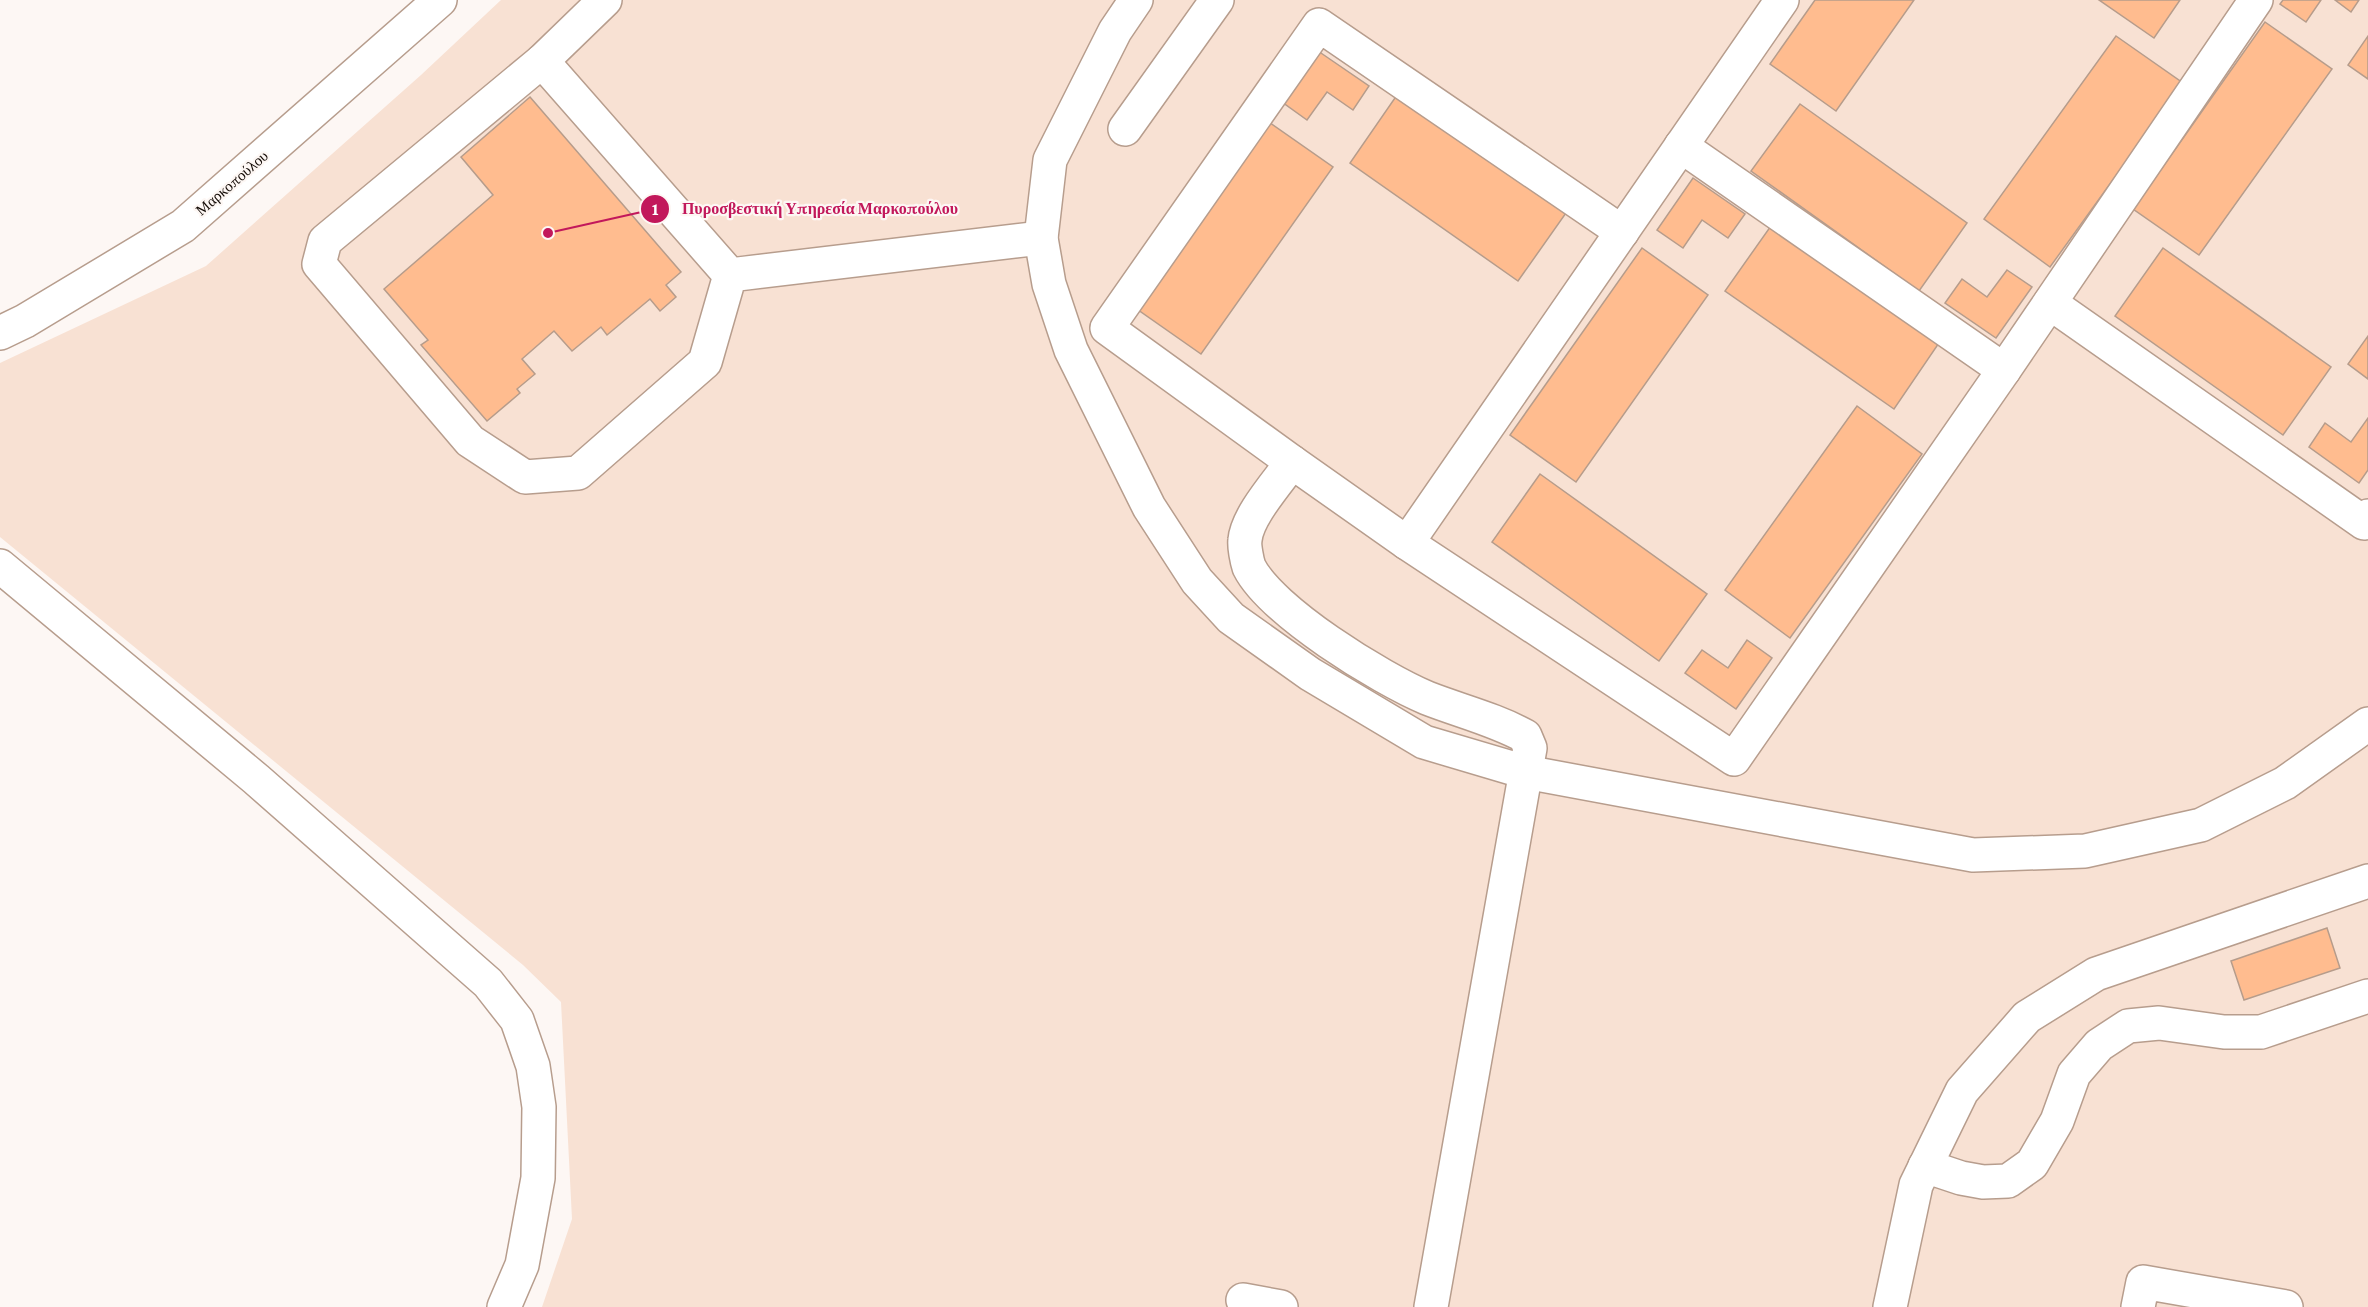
<svg xmlns="http://www.w3.org/2000/svg" width="2368" height="1307" viewBox="0 0 2368 1307" font-family="'Crimson Pro',serif">
  <style>
    .green { fill: #f8e1d3 }
    .building { fill: #ffbc8f; stroke: #b69c8b; stroke-width: 1.5 }
    .lines { fill: none; stroke-linecap: round; stroke-linejoin: round }
    .minor-casing { stroke: #b79d8d; stroke-width: 36 }
    .major-casing { stroke: #b79d8d; stroke-width: 36 }
    .minor { stroke: #fff; stroke-width: 33 }
    .major { stroke: #fff; stroke-width: 33 }
    .labels { text-anchor: middle; stroke-width: 4.5; stroke-linejoin: round; paint-order: stroke }
    .street-label { font-size: 15px; fill: #120a05; stroke: #fdf7f4 }
    .leader { fill: none; stroke: #c2185b; stroke-width: 2 }
    .callout-dot { fill: #c2185b; stroke: #fdf7f4; stroke-width: 2 }
    .mark-label { font-size: 18px; text-anchor: middle; font-weight: bold; fill: #fff }
    .callout-label { font-size: 16px; text-anchor: middle; font-weight: bold; fill: #c2185b; stroke: #fdf7f4; stroke-width: 4.5; stroke-linejoin: round; paint-order: stroke }
  </style>
  <rect width="100%" height="100%" fill="#fdf7f4"/>
  <polygon class="green" points="501,0 2368,0 2368,1307 542,1307 572,1219 561,1002 523,965 0,537 0,363 206,266 421,75"/>
  <g class="building">
    <polygon points="1815,0 1914,0 1836,111 1770,64"/>
    <polygon points="2099,0 2180,0 2154,38"/>
    <polygon points="2283,0 2321,0 2306,22 2280,4"/>
    <polygon points="2335,0 2359,0 2351,12"/>
    <polygon points="2265,22 2332,69 2199,255 2133,209"/>
    <polygon points="2116,36 2183,83 2050,267 1984,219"/>
    <polygon points="2368,36 2368,79 2348,65"/>
    <polygon points="1318,51 1369,86 1353,110 1327,92 1307,120 1282,102"/>
    <polygon points="1397,95 1566,213 1518,281 1350,163"/>
    <polygon points="530,97 681,272 666,285 676,297 660,311 650,299 607,335 601,327 572,351 554,331 522,359 535,374 517,389 520,393 487,421 421,345 428,340 384,289 493,195 461,157"/>
    <polygon points="1800,104 1967,223 1919,291 1751,171"/>
    <polygon points="1266,120 1333,167 1201,354 1134,307"/>
    <polygon points="1693,178 1745,214 1728,238 1702,220 1683,248 1657,230"/>
    <polygon points="1773,223 1941,340 1894,409 1725,291"/>
    <polygon points="1642,248 1708,295 1576,482 1510,435"/>
    <polygon points="2163,248 2331,367 2283,435 2115,316"/>
    <polygon points="2007,270 2032,287 1996,338 1945,303 1962,279 1987,297"/>
    <polygon points="2368,336 2368,379 2348,364"/>
    <polygon points="1857,406 1922,454 1790,638 1725,590"/>
    <polygon points="2368,418 2368,470 2359,483 2309,447 2325,423 2351,442"/>
    <polygon points="1540,474 1707,594 1659,661 1492,542"/>
    <polygon points="1747,640 1772,658 1736,709 1685,673 1702,650 1728,668"/>
    <polygon points="2327,928 2340,968 2244,1000 2231,961"/>
  </g>
  <g class="lines">
    <g class="minor-casing">
      <g id="minor">
        <polyline points="1136,0 1115,31 1050,160 1041,238 1049,284 1071,350 1149,507 1197,581 1231,618 1310,674 1424,742 1525,772 1973,855 2085,851 2201,825 2285,783 2368,724"/>
        <polyline points="1782,0 1407,543 1734,759 2004,370 2256,0"/>
        <polyline points="542,61 605,0"/>
        <polyline points="1125,129 1217,0"/>
        <polyline points="1681,146 2004,370"/>
        <polyline points="730,275 542,61 325,241 319,264 470,441 525,477 578,473 705,362 730,275 1041,238"/>
        <polyline points="2050,303 2364,523 2368,516"/>
        <path d="M1292,462C1278,482 1247,516 1245,540C1244,546 1247,561 1249,567C1271,611 1381,679 1427,698C1460,711 1494,719 1525,736L1530,748L1431,1307"/>
        <polyline points="1407,543 1292,462 1107,328 1319,25 1622,232"/>
        <polyline points="1925,1166 1961,1178 1983,1182 2008,1181 2032,1164 2057,1121 2074,1074 2099,1045 2128,1026 2159,1023 2224,1032 2261,1032 2368,996"/>
        <polyline points="1243,1300 1281,1307"/>
        <polyline points="1890,1307 1916,1185 1962,1091 2027,1017 2096,974 2368,881"/>
        <polyline points="2138,1307 2143,1282 2286,1307"/>
      </g>
    </g>
    <g class="major-casing">
      <g id="major">
        <polyline points="0,333 25,321 183,226 440,0"/>
        <polyline points="0,566 256,779 488,983 517,1020 533,1066 539,1107 538,1178 522,1265 504,1307"/>
      </g>
    </g>
    <use href="#minor" class="minor"/>
    <use href="#major" class="major"/>
  </g>
  <g class="labels">
    <g class="street-label">
      <text transform="translate(232 183) rotate(-41)" y="5">Μαρκοπούλου</text>
    </g>
  </g>
  <path class="leader" d="M548 233L655 209"/>
  <g class="callout-dot">
    <circle cx="548" cy="233" r="6"/>
    <circle cx="655" cy="209" r="15"/>
  </g>
  <g class="mark-label">
    <text x="655" y="215">1</text>
  </g>
  <g class="callout-label">
    <text x="820" y="214">Πυροσβεστική Υπηρεσία Μαρκοπούλου</text>
  </g>
</svg>
